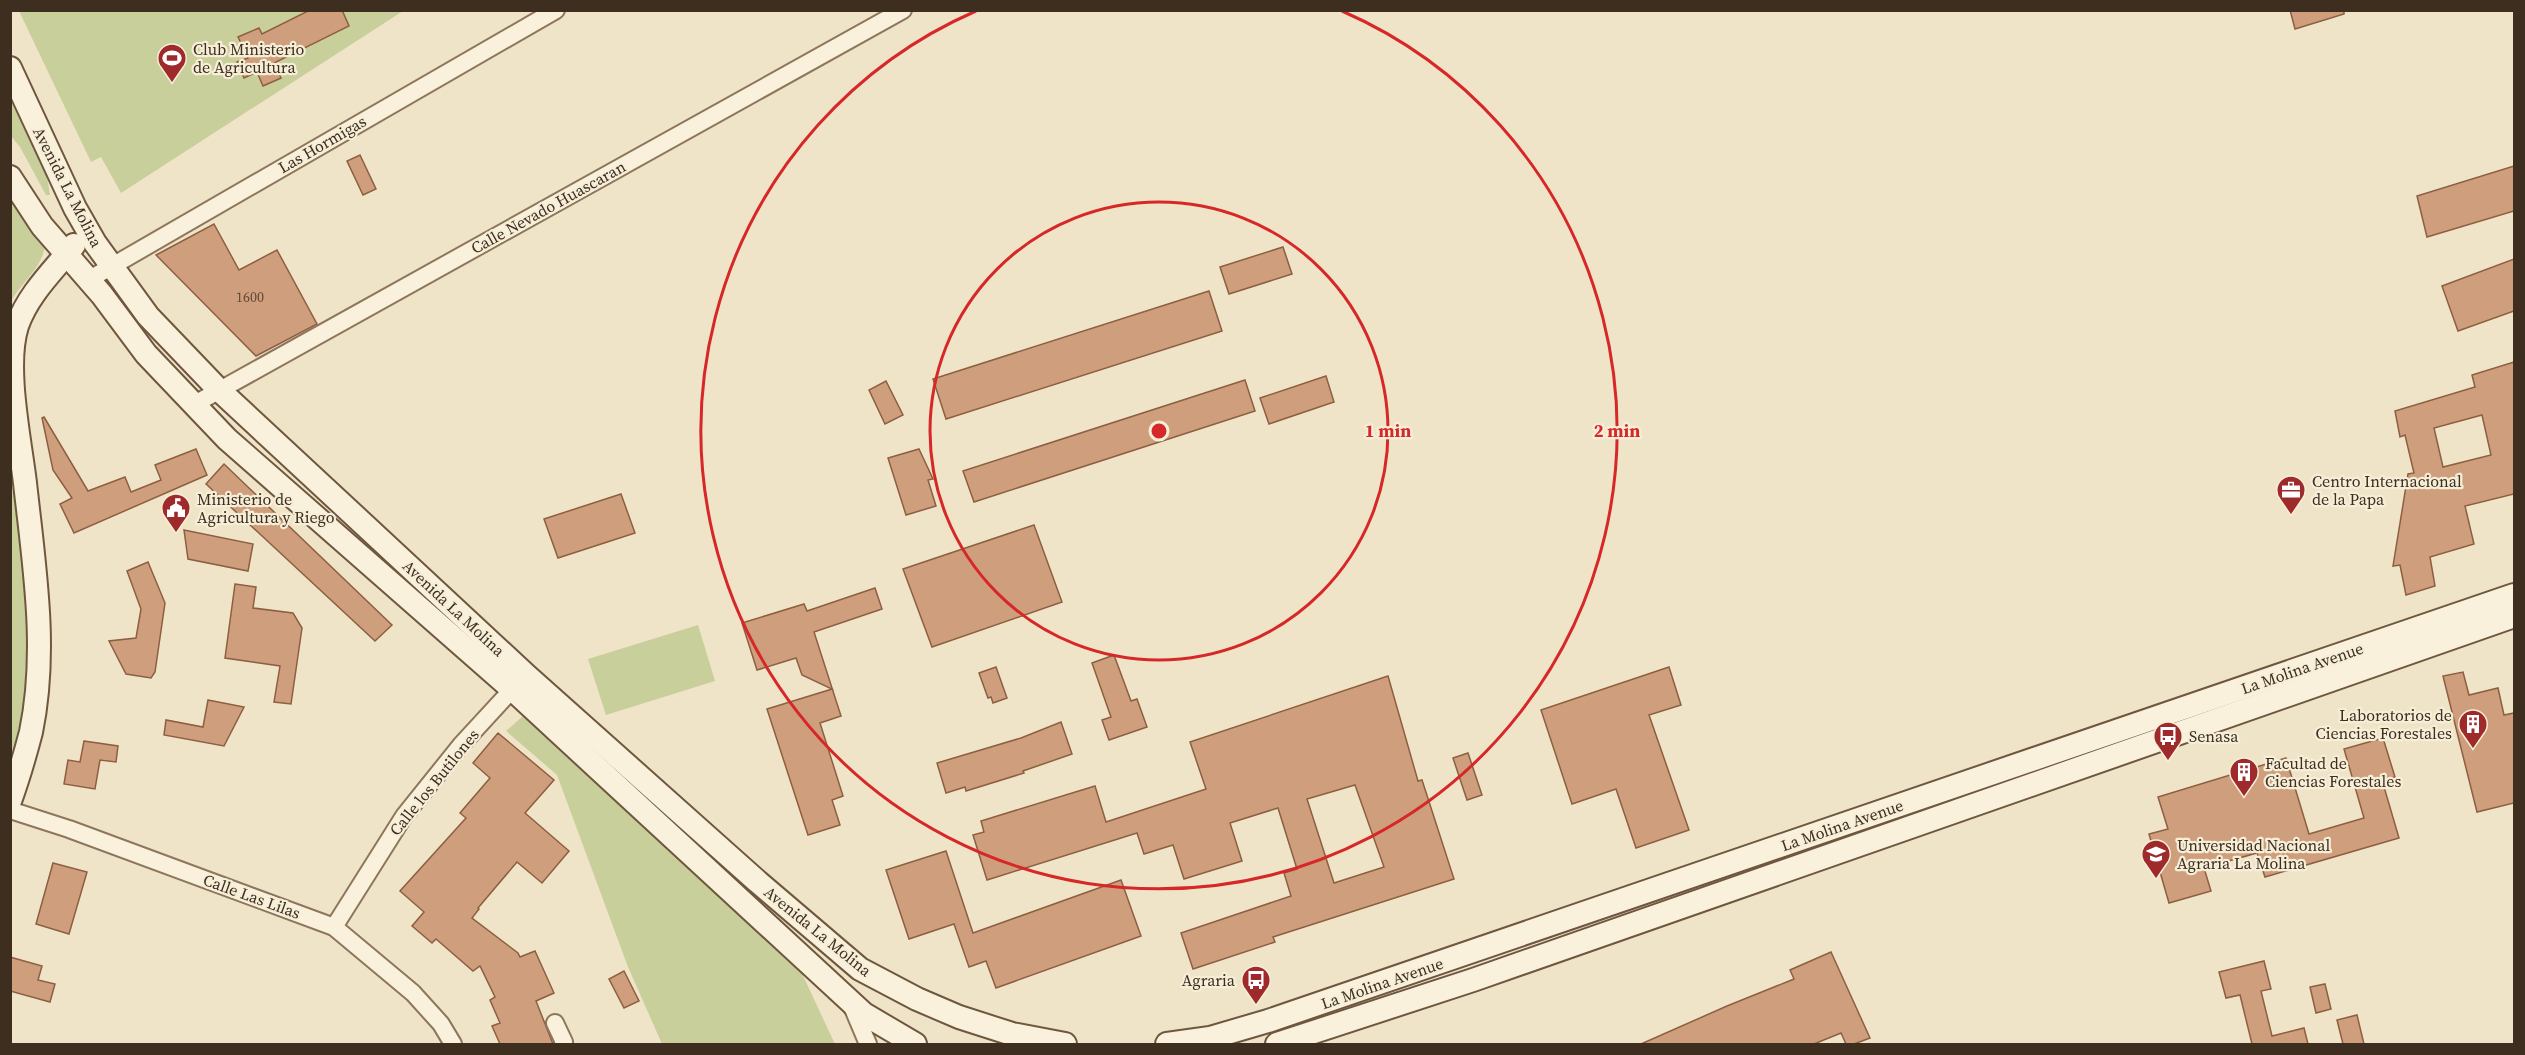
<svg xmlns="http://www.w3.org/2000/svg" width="2525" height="1055" viewBox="0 0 2525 1055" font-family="'Source Serif 4',serif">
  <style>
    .green { fill: #c9cf9b }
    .building { fill: #cf9f7d; stroke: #8d5f41; stroke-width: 1.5; fill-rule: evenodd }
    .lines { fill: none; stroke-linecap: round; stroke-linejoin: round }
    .street-casing { stroke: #8d765c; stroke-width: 20 }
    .secondary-casing { stroke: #6f573f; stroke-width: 26 }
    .street { stroke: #faf1dc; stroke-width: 16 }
    .secondary { stroke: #faf1dc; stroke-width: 22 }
    .ring { fill: none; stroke: #d62828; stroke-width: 3 }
    .labels { text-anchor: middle; stroke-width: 4.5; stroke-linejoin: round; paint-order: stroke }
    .number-label { font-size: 14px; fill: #624a37 }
    .poi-label { font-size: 16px; fill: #3d2e20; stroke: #f7eed8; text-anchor: start }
    .street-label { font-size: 16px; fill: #3d2e20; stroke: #f7eed8 }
    .centre { fill: #d62828; stroke: #f7eed8; stroke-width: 3 }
    .ring-label { font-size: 18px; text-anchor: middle; font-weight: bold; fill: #d62828; stroke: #f7eed8; stroke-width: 4.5; stroke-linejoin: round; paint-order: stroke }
  </style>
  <rect width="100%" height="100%" fill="#f0e4c8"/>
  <g class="green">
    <polygon points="19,11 403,11 121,193 101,157 91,162"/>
    <polygon points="10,93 46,170 50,195 46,195 20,147 11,136"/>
    <path d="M11,198L43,235C52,260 22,281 11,301Z"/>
    <path d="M10,438C22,546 45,663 10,769Z"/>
    <polygon points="698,625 715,681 606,715 588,659"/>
    <polygon points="523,716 798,965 835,1044 662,1044 628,967 557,775 506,731"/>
  </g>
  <g class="building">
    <polygon points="310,10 342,10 349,26 274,63 281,78 263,86 257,72 244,78 237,62 248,58 238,37 259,28 262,34"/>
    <polygon points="2290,10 2344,10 2344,14 2295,29"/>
    <polygon points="360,155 376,189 363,195 347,161"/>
    <polygon points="2514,166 2514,211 2427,237 2417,196"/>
    <polygon points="214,224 239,270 277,250 317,324 256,356 156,255"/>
    <polygon points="1283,247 1292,274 1229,294 1220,267"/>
    <polygon points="2514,259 2514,311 2458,331 2442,286"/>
    <polygon points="1209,291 1222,331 946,419 933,379"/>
    <path d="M2514,362V494L2465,506L2474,544L2430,557L2435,586L2406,595L2400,565L2393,566L2408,474L2414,473L2405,435L2400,437L2395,411L2475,387L2472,375ZM2482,415L2491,455L2443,467L2434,428Z"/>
    <polygon points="1326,376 1334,402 1269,424 1260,398"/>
    <polygon points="1245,380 1255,411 974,502 963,471"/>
    <polygon points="886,381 903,415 885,424 869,390"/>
    <polygon points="44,417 88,491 125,477 131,492 161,480 155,465 196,449 207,475 74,533 60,504 72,498 53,470 42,418"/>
    <polygon points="919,449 933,479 928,480 936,506 906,515 888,458"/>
    <polygon points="224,464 392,625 375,641 206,484"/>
    <polygon points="621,494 635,533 558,558 544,519"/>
    <polygon points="1034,525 1062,602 932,647 903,569"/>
    <polygon points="184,530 253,544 248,571 188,559"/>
    <polygon points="148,562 165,603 155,672 151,678 126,674 109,641 136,638 141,609 127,571"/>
    <polygon points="235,584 256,587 253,608 293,613 302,628 291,704 274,702 280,666 225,658"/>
    <polygon points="875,588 882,609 814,632 841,716 820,723 843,796 832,800 840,825 808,835 767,709 832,689 802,675 796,658 757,670 742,623 804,604 807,611"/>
    <polygon points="1114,655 1131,701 1137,699 1147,727 1109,740 1102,720 1111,717 1092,663"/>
    <polygon points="996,667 1007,698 993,703 991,697 988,698 979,673"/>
    <polygon points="1669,667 1681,705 1649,715 1689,830 1636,848 1616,789 1572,804 1541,710"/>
    <polygon points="2463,672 2469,695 2498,688 2504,715 2514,713 2514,803 2477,812 2443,676"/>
    <path d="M1388,676L1418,781L1422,780L1454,879L1273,937L1275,942L1193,969L1181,933L1291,896L1284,873L1297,869L1278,808L1230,823L1242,861L1184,879L1173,845L1144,854L1137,833L987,880L973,835L984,832L981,821L1095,786L1106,822L1206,789L1190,742ZM1355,785L1384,867L1334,883L1307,799Z"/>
    <polygon points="208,700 244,707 224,746 164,735 166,720 203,727"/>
    <polygon points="1061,722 1072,754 1023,771 1024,773 966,791 965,787 946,793 937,763 1021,738"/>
    <polygon points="498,733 554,780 525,813 569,851 542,883 517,862 478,908 479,909 472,918 518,953 520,957 535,951 554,993 536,1001 553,1044 500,1044 492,1026 500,1023 490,1000 495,997 480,966 473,971 436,939 432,943 412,926 424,912 400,891 466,818 460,813 490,778 473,763"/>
    <polygon points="2383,738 2395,777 2382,780 2399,838 2265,877 2257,853 2204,868 2211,891 2169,903 2149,834 2168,829 2158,797 2286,758 2309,834 2364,818 2344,749"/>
    <polygon points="84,741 118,746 116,762 100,760 95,789 64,784 68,760 80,762"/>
    <polygon points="1468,753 1482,795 1467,800 1453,758"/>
    <polygon points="946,851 973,933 1121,880 1141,936 996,988 986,961 969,967 954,924 909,939 886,870"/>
    <polygon points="53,863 87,872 69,934 36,924"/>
    <polygon points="1831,952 1870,1038 1854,1044 1846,1044 1841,1033 1814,1044 1641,1044 1727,1006 1794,979 1790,970"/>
    <polygon points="10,957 42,966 38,980 55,984 50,1002 10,991"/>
    <polygon points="2264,961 2271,989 2261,991 2272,1036 2304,1028 2308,1044 2252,1044 2240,995 2226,998 2219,972"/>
    <polygon points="624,971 639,1001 624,1008 609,979"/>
    <polygon points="2325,984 2331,1009 2316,1013 2310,987"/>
    <polygon points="2357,1015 2364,1044 2343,1044 2337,1020"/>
  </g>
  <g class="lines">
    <g class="street-casing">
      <g id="street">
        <polyline points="88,280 556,10"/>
        <polyline points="193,405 903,10"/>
        <polyline points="10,810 69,829 334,927 413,993 441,1024 453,1044"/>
        <polyline points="334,927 404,816 461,745 519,682"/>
        <polyline points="851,1004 868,1044"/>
        <polyline points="555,1023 564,1042 563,1044"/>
      </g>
    </g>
    <g class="secondary-casing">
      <g id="secondary">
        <polyline points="10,68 75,208 95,243 148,316 218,389 526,675 758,882 860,969 917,999 959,1017 1012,1034 1065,1044"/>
        <polyline points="10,177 42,226 102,295 146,354 227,439 513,690 864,1014 915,1044"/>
        <path d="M10,801C18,779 25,755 31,732C48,650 34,565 25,483C20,440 4,367 17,326C28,294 54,270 74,245"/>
        <polyline points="1167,1044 1210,1038 1268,1021 2514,595"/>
        <polyline points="1277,1044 1473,980 2514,616"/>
      </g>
    </g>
    <use href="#street" class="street"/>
    <use href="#secondary" class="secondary"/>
  </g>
  <g class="ring">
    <circle cx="1159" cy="431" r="229"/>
    <path d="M1342 11A458 458 0 1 1 976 11"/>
  </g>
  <defs>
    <g id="stadium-pin" transform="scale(1.5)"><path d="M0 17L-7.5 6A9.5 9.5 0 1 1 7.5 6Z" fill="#9e2a2b" stroke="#f7eed8"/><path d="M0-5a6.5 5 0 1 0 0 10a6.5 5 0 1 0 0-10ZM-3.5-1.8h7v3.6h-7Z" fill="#fff"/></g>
    <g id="office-pin" transform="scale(1.5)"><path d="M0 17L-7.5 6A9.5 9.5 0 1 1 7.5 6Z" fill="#9e2a2b" stroke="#f7eed8"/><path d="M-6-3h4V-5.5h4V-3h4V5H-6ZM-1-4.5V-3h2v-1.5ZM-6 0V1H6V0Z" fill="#fff"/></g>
    <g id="civic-pin" transform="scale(1.5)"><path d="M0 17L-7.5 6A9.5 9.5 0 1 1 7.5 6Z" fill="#9e2a2b" stroke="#f7eed8"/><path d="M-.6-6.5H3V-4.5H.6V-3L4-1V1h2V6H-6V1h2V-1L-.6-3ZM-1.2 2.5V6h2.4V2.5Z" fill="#fff"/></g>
    <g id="building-pin" transform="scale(1.5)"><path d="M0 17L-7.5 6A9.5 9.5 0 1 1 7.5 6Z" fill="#9e2a2b" stroke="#f7eed8"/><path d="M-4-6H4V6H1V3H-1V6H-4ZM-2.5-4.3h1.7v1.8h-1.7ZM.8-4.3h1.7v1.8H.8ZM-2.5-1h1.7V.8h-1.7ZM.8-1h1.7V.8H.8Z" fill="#fff"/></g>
    <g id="bus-pin" transform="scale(1.5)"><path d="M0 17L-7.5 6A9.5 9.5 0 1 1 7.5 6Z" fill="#9e2a2b" stroke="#f7eed8"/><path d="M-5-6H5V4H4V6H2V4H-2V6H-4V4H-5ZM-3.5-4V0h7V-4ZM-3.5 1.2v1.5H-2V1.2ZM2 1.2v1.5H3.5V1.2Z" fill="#fff"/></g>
    <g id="university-pin" transform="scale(1.5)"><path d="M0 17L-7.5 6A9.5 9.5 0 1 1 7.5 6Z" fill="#9e2a2b" stroke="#f7eed8"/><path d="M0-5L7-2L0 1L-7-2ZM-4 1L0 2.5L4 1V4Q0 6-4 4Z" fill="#fff"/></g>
  </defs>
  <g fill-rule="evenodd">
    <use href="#stadium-pin" x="172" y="58"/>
    <use href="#office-pin" x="2291" y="490"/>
    <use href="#civic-pin" x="176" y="508"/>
    <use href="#building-pin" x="2473" y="724"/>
    <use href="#bus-pin" x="2168" y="736"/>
    <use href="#building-pin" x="2244" y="772"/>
    <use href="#university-pin" x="2156" y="854"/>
    <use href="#bus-pin" x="1256" y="980"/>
  </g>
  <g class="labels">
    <g class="number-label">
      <text x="250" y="302">1600</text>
    </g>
    <g class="poi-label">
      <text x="193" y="55">Club Ministerio<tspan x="193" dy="18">de Agricultura</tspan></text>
      <text x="2312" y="487">Centro Internacional<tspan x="2312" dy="18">de la Papa</tspan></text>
      <text x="197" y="505">Ministerio de<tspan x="197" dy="18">Agricultura y Riego</tspan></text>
      <text x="2452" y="721" text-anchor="end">Laboratorios de<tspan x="2452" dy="18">Ciencias Forestales</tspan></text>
      <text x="2189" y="742">Senasa</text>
      <text x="2265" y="769">Facultad de<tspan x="2265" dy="18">Ciencias Forestales</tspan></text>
      <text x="2177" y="851">Universidad Nacional<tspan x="2177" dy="18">Agraria La Molina</tspan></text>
      <text x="1235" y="986" text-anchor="end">Agraria</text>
    </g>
    <g class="street-label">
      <text transform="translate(322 144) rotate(-30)" y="6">Las Hormigas</text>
      <text transform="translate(68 187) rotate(63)" y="6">Avenida La Molina</text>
      <text transform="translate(548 207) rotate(-29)" y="6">Calle Nevado Huascaran</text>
      <text transform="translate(454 608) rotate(43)" y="6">Avenida La Molina</text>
      <text transform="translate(2302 668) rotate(-19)" y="6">La Molina Avenue</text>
      <text transform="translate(434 782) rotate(-51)" y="6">Calle los Butilones</text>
      <text transform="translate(1842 825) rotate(-19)" y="6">La Molina Avenue</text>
      <text transform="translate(252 896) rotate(20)" y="6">Calle Las Lilas</text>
      <text transform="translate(818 931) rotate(39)" y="6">Avenida La Molina</text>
      <text transform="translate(1382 983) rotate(-19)" y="6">La Molina Avenue</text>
    </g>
  </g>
  <circle cx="1159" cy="431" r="9" class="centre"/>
  <g class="ring-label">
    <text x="1388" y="437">1 min</text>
    <text x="1617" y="437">2 min</text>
  </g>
  <rect width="2525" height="1055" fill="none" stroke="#3d2e20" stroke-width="24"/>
</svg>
